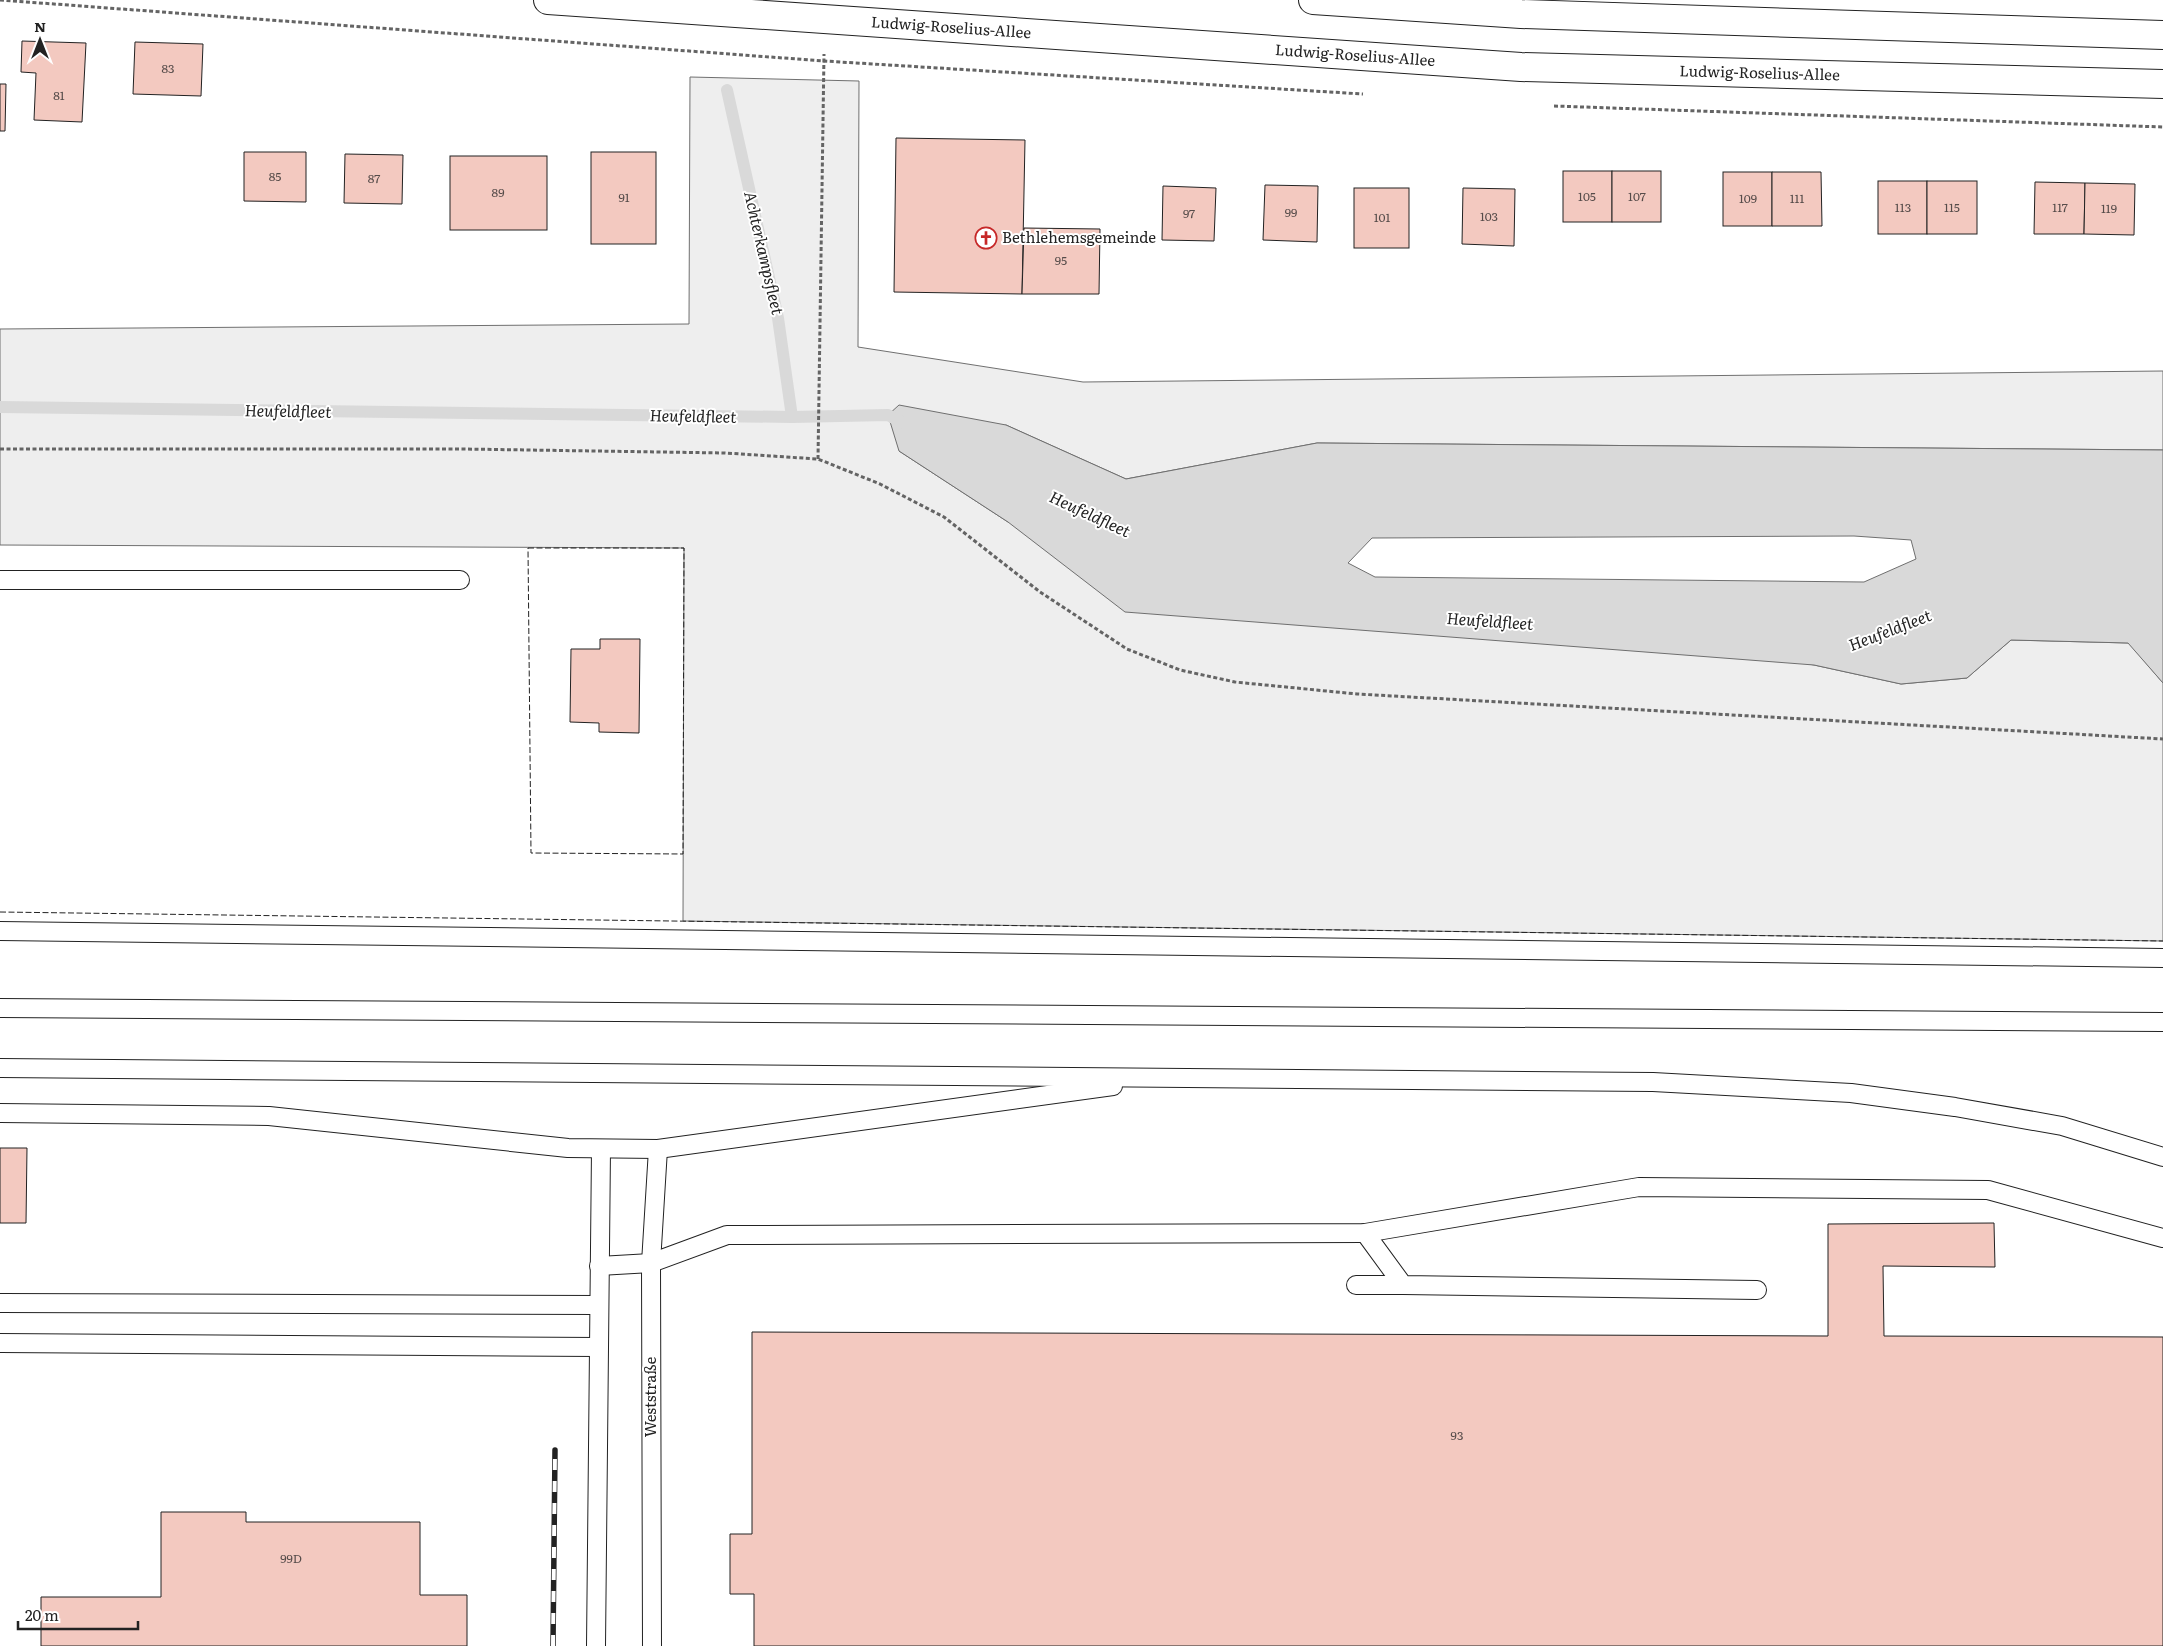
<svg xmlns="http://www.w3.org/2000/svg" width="2163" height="1646" viewBox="0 0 2163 1646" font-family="Literata,serif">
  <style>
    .green { fill: #eee; stroke: #6f6f6f }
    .water { fill: #d9d9d9; stroke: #6f6f6f; fill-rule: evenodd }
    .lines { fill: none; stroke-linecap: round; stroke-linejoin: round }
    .stream { stroke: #d9d9d9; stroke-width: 12 }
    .building { fill: #f3c9c0; stroke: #222 }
    .service-casing { stroke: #222; stroke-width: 20 }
    .secondary-casing { stroke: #222; stroke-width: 30 }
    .path { stroke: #646464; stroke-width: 3; stroke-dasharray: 4 2.5; stroke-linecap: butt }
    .service { stroke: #fff; stroke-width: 18 }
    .secondary { stroke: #fff; stroke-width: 28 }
    .rail-casing { stroke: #222; stroke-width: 5.5 }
    .rail { stroke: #fff; stroke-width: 4; stroke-dasharray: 11; stroke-linecap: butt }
    .fence { stroke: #222; stroke-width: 1; stroke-dasharray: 6 2.5; stroke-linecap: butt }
    .labels { text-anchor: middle; stroke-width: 4; stroke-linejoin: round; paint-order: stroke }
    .number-label { font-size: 12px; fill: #564c4a }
    .street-label { font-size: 15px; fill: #222; stroke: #fff }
    .poi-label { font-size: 15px; fill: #222; stroke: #fff; text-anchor: start }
    .water-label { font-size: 16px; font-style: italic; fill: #222; stroke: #fff }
  </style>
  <rect width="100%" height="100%" fill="#fff"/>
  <polygon class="green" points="690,77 859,81 858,347 1083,382 2163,371 2163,450 1317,443 1126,479 1006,425 899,451 1008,522 1814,665 1901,684 1967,678 2011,640 2129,643 2163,683 2163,941 683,921 684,548 0,545 0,329 689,324"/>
  <path class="water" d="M899,405L1006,425L1126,479L1317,443L2163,450V683L2128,643L2011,640L1967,678L1901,684L1814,665L1125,612L1008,522L899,451L888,415ZM1854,536L1911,540L1916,559L1864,582L1375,577L1348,563L1372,538Z"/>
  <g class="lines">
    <g class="stream">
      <polyline points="727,90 778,318 792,417"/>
      <polyline points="0,407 792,417 888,415 903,423"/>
    </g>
  </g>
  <g class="building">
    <polygon points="22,41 86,43 82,122 34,120 36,73 21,72"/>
    <polygon points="135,42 203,44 201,96 133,94"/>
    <polygon points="0,84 6,84 5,131 0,131"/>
    <polygon points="896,138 1025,140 1022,294 894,292"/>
    <polygon points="244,152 306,152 306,202 244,201"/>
    <rect x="591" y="152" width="65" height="92"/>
    <polygon points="345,154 403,155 402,204 344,203"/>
    <rect x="450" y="156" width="97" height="74"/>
    <rect x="1563" y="171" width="49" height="51"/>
    <rect x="1612" y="171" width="49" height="51"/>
    <rect x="1723" y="172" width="49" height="54"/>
    <polygon points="1772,172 1821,172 1822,226 1772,226"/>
    <rect x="1878" y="181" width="49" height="53"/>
    <rect x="1927" y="181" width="50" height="53"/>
    <polygon points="2035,182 2085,183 2084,234 2034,234"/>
    <polygon points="2085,183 2135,184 2134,235 2084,234"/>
    <polygon points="1265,185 1318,186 1317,242 1263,240"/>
    <polygon points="1163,186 1216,188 1214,241 1162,240"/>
    <rect x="1354" y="188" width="55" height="60"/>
    <polygon points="1463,188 1515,189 1514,246 1462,244"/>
    <polygon points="1024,228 1100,229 1099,294 1022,294"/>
    <polygon points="600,639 640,639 639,733 599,732 599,723 570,722 571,649 600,649"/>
    <polygon points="0,1148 27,1148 26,1223 0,1223"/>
    <polygon points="1994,1223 1995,1267 1883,1266 1884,1336 2163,1337 2163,1646 754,1646 754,1594 730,1594 730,1534 752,1534 752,1332 1828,1336 1828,1224"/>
    <polygon points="161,1512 246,1512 246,1522 420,1522 420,1595 467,1595 467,1646 41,1646 41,1597 161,1597"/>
  </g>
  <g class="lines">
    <g class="service-casing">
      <g id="service">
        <polyline points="0,580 460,580"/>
        <polyline points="0,931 2163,958"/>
        <polyline points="0,1008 2163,1022"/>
        <polyline points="0,1068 1653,1082 1851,1093 1955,1107 2062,1126 2163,1157"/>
        <polyline points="0,1113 269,1116 568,1148 658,1149 1113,1086"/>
        <polyline points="1365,1233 1403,1285 1757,1290"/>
        <polyline points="599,1266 651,1263 727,1235 1365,1233 1639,1187 1988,1190 2163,1238"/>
        <polyline points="1356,1285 1403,1285"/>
        <polyline points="0,1303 599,1305"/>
        <polyline points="0,1343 598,1347"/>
        <polyline points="596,1646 601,1149"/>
        <polyline points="652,1646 651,1263 658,1149"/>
      </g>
    </g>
    <g class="secondary-casing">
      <g id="secondary">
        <path id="s1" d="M548,0L1521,67L2163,84"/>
        <polyline points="1313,0 1521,14 2163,35"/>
      </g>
    </g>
    <g class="path">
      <polyline points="0,0 824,61 1363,94"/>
      <polyline points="1554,106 2163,127"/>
      <polyline points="0,449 463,449 725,453 818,459 880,484 944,517 1040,592 1127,649 1180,670 1235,682 1357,694 2163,739"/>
      <polyline points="818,459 824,54"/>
    </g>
    <use href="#service" class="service"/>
    <use href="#secondary" class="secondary"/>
    <g class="rail-casing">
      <polyline id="rail" points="553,1646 555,1450"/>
    </g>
    <use href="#rail" class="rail"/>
    <g class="fence">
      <polygon points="528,548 684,548 683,854 531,853"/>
      <polyline points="0,912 2163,941"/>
    </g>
  </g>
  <defs>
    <g id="church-ring" transform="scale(1.125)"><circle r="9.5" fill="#fff" stroke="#c62828" stroke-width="1.5"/><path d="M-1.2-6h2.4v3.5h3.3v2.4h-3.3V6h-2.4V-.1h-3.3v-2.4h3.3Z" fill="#c62828"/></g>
  </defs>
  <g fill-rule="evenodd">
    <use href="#church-ring" x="986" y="238"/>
  </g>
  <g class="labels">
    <g class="number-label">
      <text x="168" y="73">83</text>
      <text x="59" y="100">81</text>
      <text x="275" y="181">85</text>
      <text x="374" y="183">87</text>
      <text x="498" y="197">89</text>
      <text x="1587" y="201">105</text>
      <text x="1637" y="201">107</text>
      <text x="624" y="202">91</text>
      <text x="1748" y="203">109</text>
      <text x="1797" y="203">111</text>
      <text x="1903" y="212">113</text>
      <text x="1952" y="212">115</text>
      <text x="2060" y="212">117</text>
      <text x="2109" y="213">119</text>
      <text x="1291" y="217">99</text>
      <text x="1189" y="218">97</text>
      <text x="1489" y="221">103</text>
      <text x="1382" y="222">101</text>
      <text x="1061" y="265">95</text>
      <text x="1457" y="1440">93</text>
      <text x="291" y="1563">99D</text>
    </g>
    <g class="street-label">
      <text dy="5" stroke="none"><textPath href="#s1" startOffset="404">Ludwig-Roselius-Allee</textPath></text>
      <text dy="5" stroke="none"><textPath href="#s1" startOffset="809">Ludwig-Roselius-Allee</textPath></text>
      <text dy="5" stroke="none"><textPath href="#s1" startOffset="1214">Ludwig-Roselius-Allee</textPath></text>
      <text transform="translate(651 1397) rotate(-90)" y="5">Weststraße</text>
    </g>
    <g class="poi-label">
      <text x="1002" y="243">Bethlehemsgemeinde</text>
    </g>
    <g class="water-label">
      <text transform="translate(764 253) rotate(77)" y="6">Achterkampsfleet</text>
      <text transform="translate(288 411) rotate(1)" y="6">Heufeldfleet</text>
      <text transform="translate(693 416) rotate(1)" y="6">Heufeldfleet</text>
      <text transform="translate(1090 514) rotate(25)" y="6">Heufeldfleet</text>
      <text transform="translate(1490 621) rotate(4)" y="6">Heufeldfleet</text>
      <text transform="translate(1890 630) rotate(-21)" y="6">Heufeldfleet</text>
    </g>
  </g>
  <g transform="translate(40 40)" stroke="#ffffff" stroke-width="4" paint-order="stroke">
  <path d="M0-4L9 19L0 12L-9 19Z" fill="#222222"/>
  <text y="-8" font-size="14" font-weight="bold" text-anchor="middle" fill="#222222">N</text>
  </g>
  <path d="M18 1621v8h120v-8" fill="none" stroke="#222222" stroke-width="2.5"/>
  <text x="25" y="1621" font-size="15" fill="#222222" stroke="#ffffff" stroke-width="4" paint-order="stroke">20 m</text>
</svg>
